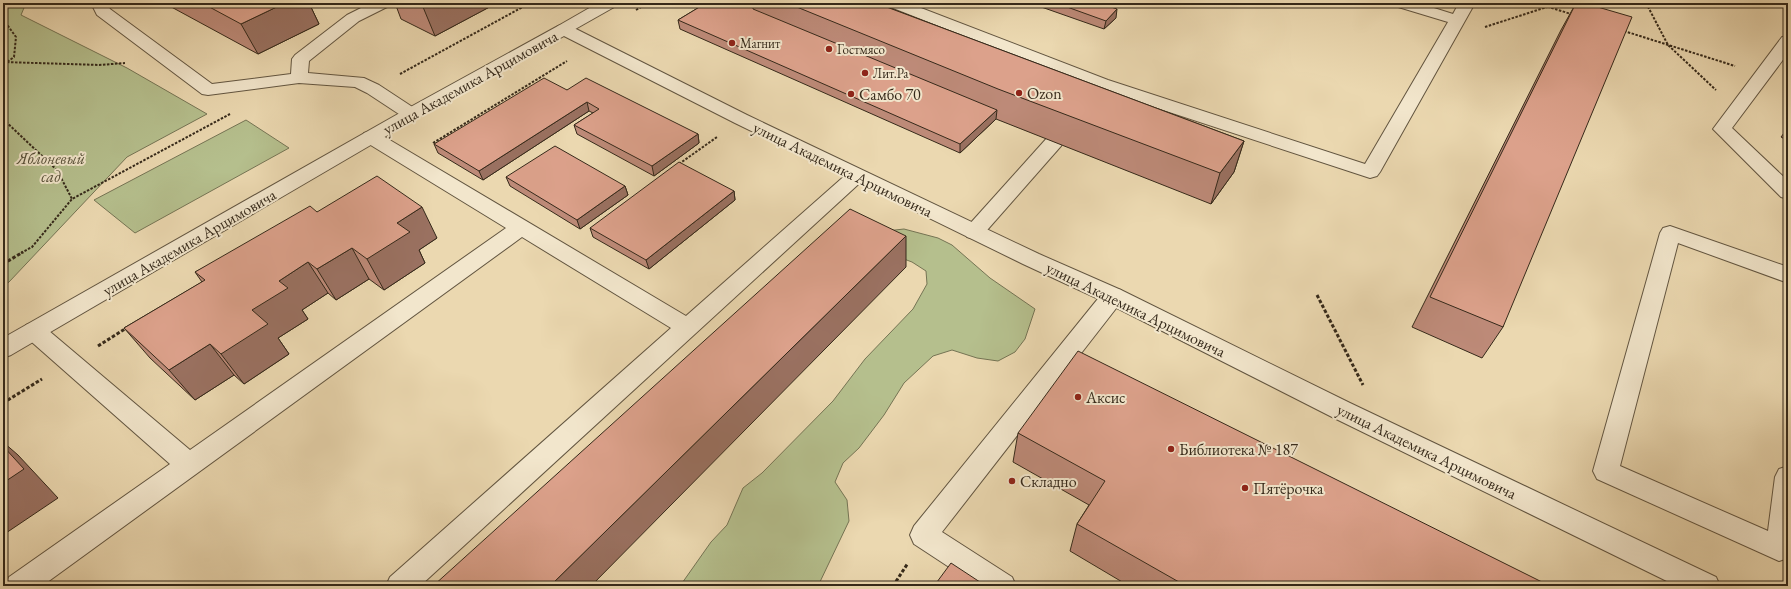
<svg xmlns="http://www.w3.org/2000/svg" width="1791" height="589" viewBox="0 0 1791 589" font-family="'EB Garamond',serif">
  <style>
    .green { fill: #b5bf8d; stroke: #757454 }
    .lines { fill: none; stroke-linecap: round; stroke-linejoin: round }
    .service-casing { stroke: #625540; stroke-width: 2 }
    .minor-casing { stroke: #625540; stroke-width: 2 }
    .path-far1 { stroke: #35291a; stroke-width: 2; stroke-dasharray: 2.5 1.5; stroke-linecap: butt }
    .path { stroke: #35291a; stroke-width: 3; stroke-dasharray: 3.5 2; stroke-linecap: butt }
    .service { fill: #f2e6cc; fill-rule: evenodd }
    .minor { fill: #f2e6cc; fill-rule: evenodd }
    .wall { fill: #bd8a78; stroke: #35291a }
    .shaded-wall { fill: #9a7161; stroke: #35291a }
    .building { fill: #dca18b; stroke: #35291a }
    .poi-dot { fill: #8f2418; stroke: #f2e6cc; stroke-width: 1.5 }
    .labels { text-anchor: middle; stroke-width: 4; stroke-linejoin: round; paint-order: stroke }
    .far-poi-label { font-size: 13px; fill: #35291a; stroke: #f2e6cc; text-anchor: start }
    .street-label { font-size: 16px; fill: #35291a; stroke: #f2e6cc }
    .poi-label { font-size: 16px; fill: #35291a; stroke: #f2e6cc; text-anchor: start }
    .park-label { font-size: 16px; font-style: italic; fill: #554e37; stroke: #f2e6cc }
  </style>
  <rect width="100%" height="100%" fill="#ebd8b0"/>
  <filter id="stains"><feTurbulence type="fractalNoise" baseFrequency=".005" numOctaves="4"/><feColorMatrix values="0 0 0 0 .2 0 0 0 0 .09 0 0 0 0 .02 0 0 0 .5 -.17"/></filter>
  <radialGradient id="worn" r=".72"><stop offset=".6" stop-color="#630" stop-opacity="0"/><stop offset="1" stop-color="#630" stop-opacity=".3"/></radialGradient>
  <g class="green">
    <polygon points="3,3 26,3 21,15 127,68 207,114 127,157 9,282 3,286"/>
    <polygon points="246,120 289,148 135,233 94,200"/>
    <polygon points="904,229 938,238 952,245 990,278 1035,309 1025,339 1015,352 998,361 977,358 952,350 933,356 904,383 884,415 859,448 843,463 835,482 847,500 849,521 818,586 680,586 711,542 727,525 743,488 762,473 833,401 865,359 913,309 927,284 926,271 912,262 896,256 886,231"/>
  </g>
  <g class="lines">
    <g class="service-casing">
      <g id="service">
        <polygon points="91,3 107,3 110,9 212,84 291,74 292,59 295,55 347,15 371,3 391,3 389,6 359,21 309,61 308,73 364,78 379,85 417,110 420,114 417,118 411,120 405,118 367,93 355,87 299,83 208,95 202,94 97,15"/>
        <polygon points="598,3 618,3 616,6 570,32 564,34 558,32 556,29 558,26"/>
        <polygon points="886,3 908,3 1108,80 1365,164 1448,22 1395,6 1393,3 1418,3 1453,14 1459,3 1475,3 1380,172 1377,176 1370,178 1096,88 888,6"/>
        <polygon points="1788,36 1788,53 1732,128 1788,181 1788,199 1781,197 1713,129 1782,37"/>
        <polygon points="371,131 378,133 686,316 849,172 856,170 863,172 866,176 863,180 420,586 386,586 390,577 671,328 522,237 42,586 5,586 9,577 170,464 26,337 23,331 26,325 34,322 42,325 190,450 506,228 364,141 362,137 364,133"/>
        <polygon points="1054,136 1061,138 1063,142 1061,146 981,237 974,239 967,237 964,232 967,227 1047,138"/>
        <polygon points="1670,226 1788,267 1788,283 1678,243 1620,466 1768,531 1775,477 1779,469 1788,466 1788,558 1779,561 1597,479 1593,471 1660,233 1663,228"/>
        <polygon points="1113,288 1121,290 1124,296 1121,302 942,532 1012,577 1016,586 978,586 914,544 910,535 914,526 1105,290"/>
      </g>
    </g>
    <g class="minor-casing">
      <polygon id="minor" points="564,24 570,26 747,115 1039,254 1121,290 1350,403 1716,577 1720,586 1677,586 1332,417 1105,302 1023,264 735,123 564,36 417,118 11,355 3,358 3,338 405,110 558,26"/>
    </g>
    <g class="path-far1">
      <polyline points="1536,3 1571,14"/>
      <polyline points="1646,3 1668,45 1716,90"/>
      <polyline points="3,9 16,3"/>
      <polyline points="636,10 648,3"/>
      <polyline points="3,19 16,37 14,57 7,62"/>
      <polyline points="1485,27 1547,7 1587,3"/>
      <polyline points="1624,31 1735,66"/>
      <polyline points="3,62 99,65 125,63"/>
      <polyline points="400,74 530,3"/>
      <polyline points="3,119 57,170 72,199"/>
      <polyline points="433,143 567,61"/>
      <polyline points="679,164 717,137"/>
      <polyline points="21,253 32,247 72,199 230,114"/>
    </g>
    <g class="path">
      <polyline points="3,264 23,252"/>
      <polyline points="1317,295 1363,385"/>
      <polyline points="98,346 128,327"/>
      <polyline points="3,403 42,379"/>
      <polyline points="893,586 908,563"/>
    </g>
    <use href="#service" class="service"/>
    <use href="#minor" class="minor"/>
  </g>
  <g class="wall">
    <polygon points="164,3 309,3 319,24 258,54"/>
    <polygon points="395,3 497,3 435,36 401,19"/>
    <polygon points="706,3 876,3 1244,141 1234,172 1211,204 996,119 960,153 680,29 678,20"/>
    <polygon points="1030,3 1099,3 1116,18 1104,29"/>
    <polygon points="1576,3 1503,327 1482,358 1412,327 1561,30"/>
    <polygon points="567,90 698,134 699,143 654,176 577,134 574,125 593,113 589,111 483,180 438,153 434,144"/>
    <polygon points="1788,128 1788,141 1781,137"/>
    <polygon points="506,177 625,186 628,195 580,229 510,186"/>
    <polygon points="734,191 735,200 649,269 593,237 590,228"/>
    <polygon points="317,212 437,238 419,250 425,263 384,290 369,279 336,300 328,293 302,310 308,319 278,338 289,354 244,384 234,375 195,400 150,358 124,328 202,282 195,272"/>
    <polygon points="1018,433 1550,586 1129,586 1070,551 1077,524 1089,505 1013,462"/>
  </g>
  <g class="shaded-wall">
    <polygon points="285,3 309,3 319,24 258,54 241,24"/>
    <polygon points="430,3 497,3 435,36 423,7"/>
    <polygon points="1117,9 1116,18 1104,29 1106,21"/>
    <polygon points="587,102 589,111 483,180 479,171"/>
    <polygon points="997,110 996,119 960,153 960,144"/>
    <polygon points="698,134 699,143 654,176 652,166"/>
    <polygon points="1244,141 1234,172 1211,204 1220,173"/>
    <polygon points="625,186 628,195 580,229 577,220"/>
    <polygon points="734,191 735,200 649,269 646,260"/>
    <polygon points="422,207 437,238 419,250 425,263 384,290 367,259 397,223"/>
    <polygon points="906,236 906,267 591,586 550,586"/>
    <polygon points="352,248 369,279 336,300 317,269"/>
    <polygon points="308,262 328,293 302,310 308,319 278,338 289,354 244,384 221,354 252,310 279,281"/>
    <polygon points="210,344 234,375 195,400 169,370"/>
    <polygon points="3,442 18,455 58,498 3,535"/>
  </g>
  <g class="building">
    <polygon points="202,3 285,3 241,24"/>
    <polygon points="416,3 430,3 423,7"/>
    <polygon points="706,3 753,3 753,9 997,110 960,144 678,20"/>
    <polygon points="787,3 876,3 1244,141 1220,173 998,89"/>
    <polygon points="1056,3 1099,3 1117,9 1106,21"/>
    <polygon points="1576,3 1584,3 1632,17 1503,327 1430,297"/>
    <polygon points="544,78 567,90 586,78 698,134 652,166 574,125 599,109 587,102 479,171 434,144"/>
    <polygon points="555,146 625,186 577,220 506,177"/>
    <polygon points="679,162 734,191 646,260 590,228"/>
    <polygon points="377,176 422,207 397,223 410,232 367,259 352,248 317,269 308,262 279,281 288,288 252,310 268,324 221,354 210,344 169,370 124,328 205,280 195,272 310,206 317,212"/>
    <polygon points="850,209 906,236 550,586 433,586"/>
    <polygon points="1078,351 1550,586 1186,586 1077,524 1105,481 1018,433"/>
    <polygon points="3,446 24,469 3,483"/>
    <polygon points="951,563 986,586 934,586"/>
  </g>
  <g class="poi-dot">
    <circle cx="732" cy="43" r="4"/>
    <circle cx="829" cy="49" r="4"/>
    <circle cx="865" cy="73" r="4"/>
    <circle cx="1019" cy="93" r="4"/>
    <circle cx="851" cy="94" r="4"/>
    <circle cx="1078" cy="397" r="4"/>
    <circle cx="1171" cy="449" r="4"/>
    <circle cx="1012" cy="481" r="4"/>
    <circle cx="1245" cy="488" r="4"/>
  </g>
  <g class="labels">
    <g class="far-poi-label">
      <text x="740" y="48">Магнит</text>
      <text x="837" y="54">Гостмясо</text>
      <text x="873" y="78">Лит.Ра</text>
    </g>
    <g class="street-label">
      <text transform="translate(470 82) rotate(-29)" y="6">улица Академика Арцимовича</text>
      <text transform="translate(843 169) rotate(26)" y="6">улица Академика Арцимовича</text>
      <text transform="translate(189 242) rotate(-30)" y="6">улица Академика Арцимовича</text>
      <text transform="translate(1136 309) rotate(26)" y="6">улица Академика Арцимовича</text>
      <text transform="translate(1427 451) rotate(26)" y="6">улица Академика Арцимовича</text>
    </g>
    <g class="poi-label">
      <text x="1027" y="99">Ozon</text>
      <text x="859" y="100">Самбо 70</text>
      <text x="1086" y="403">Аксис</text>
      <text x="1179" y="455">Библиотека № 187</text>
      <text x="1020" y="487">Складно</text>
      <text x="1253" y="494">Пятёрочка</text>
    </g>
    <g class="park-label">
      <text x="51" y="164">Яблоневый<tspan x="51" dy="18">сад</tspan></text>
    </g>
  </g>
  <rect width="1791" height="589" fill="none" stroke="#ebd8b0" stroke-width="16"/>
  <rect x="4" y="4" width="1783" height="581" fill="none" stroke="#35291a" stroke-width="2"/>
  <rect x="8" y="8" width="1775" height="573" fill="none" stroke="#35291a"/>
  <rect width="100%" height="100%" filter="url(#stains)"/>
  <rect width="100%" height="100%" fill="url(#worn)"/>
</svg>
